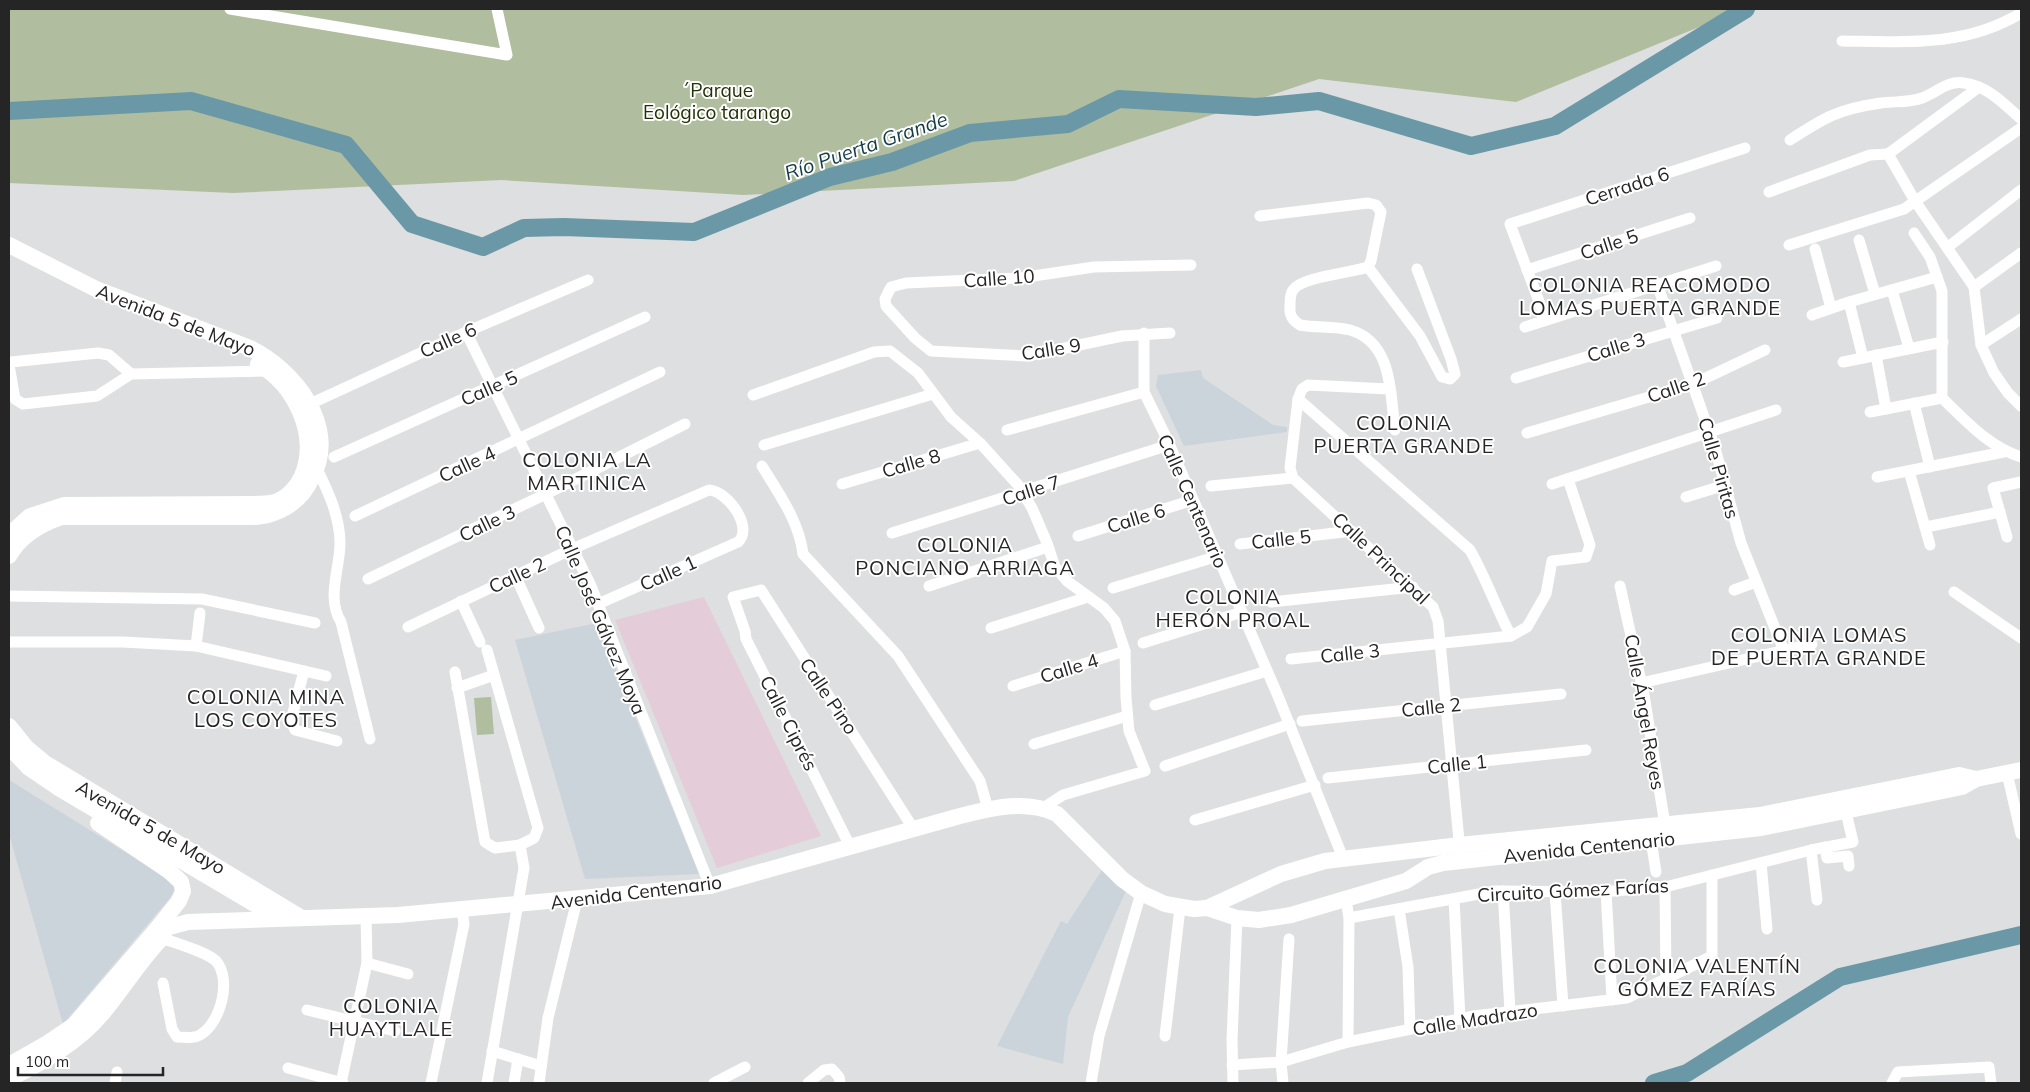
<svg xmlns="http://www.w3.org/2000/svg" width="2030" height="1092" viewBox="0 0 2030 1092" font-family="Mulish,sans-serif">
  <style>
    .built { fill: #ccd4db }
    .industrial { fill: #e4cdd9 }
    .green { fill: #b0be9f }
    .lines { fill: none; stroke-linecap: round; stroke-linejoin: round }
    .river { stroke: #6b98a7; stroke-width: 18 }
    .minor { stroke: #fff; stroke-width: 11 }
    .secondary { stroke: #fff; stroke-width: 16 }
    .labels { text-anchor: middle; stroke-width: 4; stroke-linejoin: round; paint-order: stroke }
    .park-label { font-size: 19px; fill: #233107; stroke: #fff }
    .street-label { font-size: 19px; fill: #252526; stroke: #fff }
    .water-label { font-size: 20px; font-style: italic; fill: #133c49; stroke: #fff }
    .neighbourhood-label { font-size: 20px; letter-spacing: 1px; fill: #252526; stroke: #fff }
  </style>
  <rect width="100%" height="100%" fill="#dddfe0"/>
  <g class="built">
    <polygon points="1201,370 1203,378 1273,425 1287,427 1287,432 1184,446 1156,386 1158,375"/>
    <polygon points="597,623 699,874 585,879 515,640"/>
    <polygon points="9,780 175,883 175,890 169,899 63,1024 9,834"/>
    <polygon points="1102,870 1126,891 1068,1017 1063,1064 997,1046 1061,921 1067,924"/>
  </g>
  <polygon class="industrial" points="704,597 821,836 717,868 615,620"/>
  <g class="green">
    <polygon points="9,9 1743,9 1516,102 1319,79 1014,181 743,195 501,180 233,193 9,183"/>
    <polygon points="491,697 494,734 477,735 474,698"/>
  </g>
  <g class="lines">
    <g class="river">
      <polyline points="9,111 191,101 346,145 412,224 483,247 524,228 564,227 694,232 830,177 892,162 970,133 1068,124 1119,99 1256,107 1319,101 1471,146 1555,126 1746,9"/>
      <polyline points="1654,1083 1687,1073 1840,977 2021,935"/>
    </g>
    <g class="minor">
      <polyline points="230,9 507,55 497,9"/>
      <path d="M1842,41C1904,42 1966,47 2021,13"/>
      <path d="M1790,140C1825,117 1839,109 1881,103C1895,101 1909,103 1922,98C1936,93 1948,80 1964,83C1988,86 2004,104 2021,119"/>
      <polyline points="1888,154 1915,201 1974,287 1981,345 1994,373 2008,393 2021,406"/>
      <polyline points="1888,154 1979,87"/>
      <polyline points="1769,192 1870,155 1888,154"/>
      <polyline points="1260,216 1368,203 1376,205 1381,212 1371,261 1368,267 1420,336 1442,377 1450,379 1455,374 1451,359 1417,269"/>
      <path d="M1914,233L1930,257L1942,291V398C1966,421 1989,447 2021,457"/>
      <polyline points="1859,240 1875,294"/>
      <polyline points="1789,245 1904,209 2021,128"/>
      <polyline points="1948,247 2021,190"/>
      <polyline points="1815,249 1831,308"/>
      <path d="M1368,267C1351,273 1301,277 1293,290C1290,294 1290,300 1290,305C1289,315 1292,320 1300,325C1316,328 1333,326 1350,330C1393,342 1390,394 1395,430"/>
      <polyline points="1527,270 1690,218"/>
      <polyline points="1657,284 1715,448 1741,543 1784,651"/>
      <polyline points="1974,287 2021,253"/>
      <polyline points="1892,290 1909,348"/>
      <polyline points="1849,302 1863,358"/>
      <polyline points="1812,315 1849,302 1937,277"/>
      <polyline points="1546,320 1510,224 1745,148"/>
      <polyline points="1525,327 1716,266"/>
      <polyline points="466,332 591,586 710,886"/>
      <polyline points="1144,333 1144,392 1167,439 1278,696 1343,858"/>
      <polyline points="1170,333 1122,336 1027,356 931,351 915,338 886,306 885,299 891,287 906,283 1020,278 1094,267 1191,265"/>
      <polyline points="1981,345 2021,319"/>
      <polyline points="1876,355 1886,409"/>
      <polyline points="1843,362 1943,342"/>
      <polyline points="131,374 109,355 98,353 11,362 9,365 15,399 23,404 97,396 131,374 267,371"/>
      <polyline points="1516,378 1717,318"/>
      <polyline points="1389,389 1308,385 1302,389 1298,399 1290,468 1293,478 1433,607 1438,621 1460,851"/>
      <polyline points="753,395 874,352 890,351 918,373 951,417 980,443 1019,486 1032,508 1047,543 1055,567 1067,581 1104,608 1115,621 1125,651 1126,698 1129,731 1145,771 1063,795 1043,808"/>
      <path d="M1298,399L1470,550C1486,578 1496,608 1511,636"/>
      <polyline points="1914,403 1930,467"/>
      <polyline points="310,404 466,332 588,280"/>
      <polyline points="1870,412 1942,398"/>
      <polyline points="1007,430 1144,392"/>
      <polyline points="1527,433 1693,384 1765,350"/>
      <polyline points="764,445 933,394"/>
      <polyline points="334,457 645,317"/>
      <path d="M762,466C779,494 799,521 803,554L898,656L980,781L988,809"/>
      <path d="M317,469C328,491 340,517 340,543C340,569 326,598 341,622L370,739"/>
      <polyline points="1909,471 1930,545"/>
      <polyline points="1877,477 2004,452"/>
      <polyline points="842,484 980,443"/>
      <polyline points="1552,484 1776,410"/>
      <polyline points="1211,486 1293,478"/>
      <polyline points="1686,497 1725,485"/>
      <polyline points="355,516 660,372"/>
      <polyline points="1926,527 2000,512"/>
      <polyline points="892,533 1169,445"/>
      <polyline points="1078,536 1193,500"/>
      <polyline points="2007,537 1993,488 2021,482"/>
      <polyline points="1240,544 1352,531"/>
      <polyline points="515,575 539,628"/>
      <polyline points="368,579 546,494 685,424"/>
      <polyline points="929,586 1048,547"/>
      <polyline points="1620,586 1644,695 1666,831"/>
      <polyline points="1113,588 1218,556"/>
      <polyline points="1734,590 1756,582"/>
      <polyline points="1954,592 2021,638"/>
      <polyline points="9,596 202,599 315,623"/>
      <polyline points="461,601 480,642"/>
      <polyline points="1271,602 1413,587"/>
      <path d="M408,627L572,549L709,490C728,491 754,528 738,542L598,604"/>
      <polyline points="991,628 1088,597"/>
      <polyline points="9,642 123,642 196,646 326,676"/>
      <polyline points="1143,643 1242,612"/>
      <polyline points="196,646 200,613"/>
      <polyline points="487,650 538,828 534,838 520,845"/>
      <polyline points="1291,659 1511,636 1527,627 1546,594 1552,561 1586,557 1590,545 1568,479"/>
      <polyline points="304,671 291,720 295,730 337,741"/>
      <polyline points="455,672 485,842 495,848 520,845 524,868 487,1083"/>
      <polyline points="1641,683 1812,644"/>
      <polyline points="1013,686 1125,651"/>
      <polyline points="457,688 494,675"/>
      <polyline points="1155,705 1267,671"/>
      <polyline points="1302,721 1561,694"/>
      <polyline points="1034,744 1127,716"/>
      <polyline points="1165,766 1290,724"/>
      <polyline points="2007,773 2021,834"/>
      <polyline points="1328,778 1586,750"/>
      <polyline points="1195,820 1315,785"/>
      <polyline points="1651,840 1656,872"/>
      <polyline points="850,846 746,639 745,631 733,597 761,590 913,828"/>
      <polyline points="1825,847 1827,858 1848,856 1849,866"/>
      <polyline points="1811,850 1817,900"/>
      <polyline points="1761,863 1767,929"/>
      <polyline points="1665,887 1666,980"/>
      <polyline points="1503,891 1510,1011"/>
      <polyline points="1606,891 1612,1000"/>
      <polyline points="1555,892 1563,1006"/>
      <polyline points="1454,899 1460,1019"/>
      <polyline points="1346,900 1349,918 1348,1042"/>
      <polyline points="1399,909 1408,967 1410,1029"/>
      <polyline points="1349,918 1495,891 1600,892 1665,887 1811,850 1853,842 1846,812"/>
      <path d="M158,934L162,938C175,943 207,952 216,961C232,979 221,1023 200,1035C194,1039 185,1037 177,1037L172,1029L163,983"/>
      <polyline points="367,963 408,974"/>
      <polyline points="307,1010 395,1031"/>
      <polyline points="1165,1036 1180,908"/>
      <polyline points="492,1051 541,1066"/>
      <polyline points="1232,1065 1281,1062 1348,1042 1474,1016 1627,998 1712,956 1712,875"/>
      <polyline points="288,1068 343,1083"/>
      <polyline points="115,1083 117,1072"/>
      <polyline points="341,1083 367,963 366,916"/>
      <polyline points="431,1083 464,924 462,910"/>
      <polyline points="514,1083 518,1059"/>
      <polyline points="539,1083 548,1018 577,900"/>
      <polyline points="714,1083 745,1067"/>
      <polyline points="808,1083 824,1070 832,1069 839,1077 840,1083"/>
      <polyline points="1091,1083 1099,1036 1141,893"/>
      <polyline points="1233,1083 1232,1040 1237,918"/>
      <polyline points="1283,1083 1281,1062 1289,939"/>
      <polyline points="1892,1083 1898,1072 1989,1067 1991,1083"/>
    </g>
    <g class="secondary">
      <path d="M9,245L96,289L250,348C295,370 340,427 312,478C304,495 291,507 274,513C262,518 249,517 236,517H62C41,524 21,535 9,556"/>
      <path d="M9,535L30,516L64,505L252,504C259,504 267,504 275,502C287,498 297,487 302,476C319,435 295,385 258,364"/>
      <polyline points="9,726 26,747 45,763 302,918"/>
      <polyline points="9,747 29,768 57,787 278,918"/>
      <polyline points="98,823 169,871 181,882 183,891 179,901 155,931"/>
      <polyline points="1207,908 1281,874 1325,861 1460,845 1760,815 1959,775 1976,779"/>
      <path d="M9,1065L46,1044L74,1025L155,931L188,922L398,915L710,886L960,816C992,808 1026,799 1057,814L1122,879L1141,893L1165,904L1194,909L1207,908L1237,918L1259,920L1291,915L1406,881L1428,867L1443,863L1761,828L1962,787L1976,779L2021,770"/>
      <path d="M9,1079C43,1062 78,1043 102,1014C123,989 139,962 161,939"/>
    </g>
  </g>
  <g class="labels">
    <g class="park-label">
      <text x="717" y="97">´Parque<tspan x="717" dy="22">Eológico tarango</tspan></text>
    </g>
    <g class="street-label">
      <text transform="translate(1627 186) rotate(-18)" y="7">Cerrada 6</text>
      <text transform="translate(1609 244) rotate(-18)" y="7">Calle 5</text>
      <text transform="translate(999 278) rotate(-4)" y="7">Calle 10</text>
      <text transform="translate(176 320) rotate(21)" y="7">Avenida 5 de Mayo</text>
      <text transform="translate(448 340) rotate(-24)" y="7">Calle 6</text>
      <text transform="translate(1616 347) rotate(-17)" y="7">Calle 3</text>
      <text transform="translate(1051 349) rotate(-9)" y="7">Calle 9</text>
      <text transform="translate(1676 387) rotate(-19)" y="7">Calle 2</text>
      <text transform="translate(489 388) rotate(-24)" y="7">Calle 5</text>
      <text transform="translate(911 463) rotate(-16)" y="7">Calle 8</text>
      <text transform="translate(467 464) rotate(-25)" y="7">Calle 4</text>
      <text transform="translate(1719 468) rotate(74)" y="7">Calle Piritas</text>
      <text transform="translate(1031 490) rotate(-18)" y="7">Calle 7</text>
      <text transform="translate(1193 501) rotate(66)" y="7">Calle Centenario</text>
      <text transform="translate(1136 518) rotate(-17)" y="7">Calle 6</text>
      <text transform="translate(487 523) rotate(-26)" y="7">Calle 3</text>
      <text transform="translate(1281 539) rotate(-6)" y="7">Calle 5</text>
      <text transform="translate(1381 558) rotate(43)" y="7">Calle Principal</text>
      <text transform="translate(668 573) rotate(-24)" y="7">Calle 1</text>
      <text transform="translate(517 575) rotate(-25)" y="7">Calle 2</text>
      <text transform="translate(601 620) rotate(67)" y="7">Calle José Gálvez Moya</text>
      <text transform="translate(1350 653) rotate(-6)" y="7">Calle 3</text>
      <text transform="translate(1069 668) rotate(-17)" y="7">Calle 4</text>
      <text transform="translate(829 696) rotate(56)" y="7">Calle Pino</text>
      <text transform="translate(1431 707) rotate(-6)" y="7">Calle 2</text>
      <text transform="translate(1645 712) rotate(80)" y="7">Calle Ángel Reyes</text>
      <text transform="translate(789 723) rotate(63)" y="7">Calle Ciprés</text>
      <text transform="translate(1457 764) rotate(-6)" y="7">Calle 1</text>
      <text transform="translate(151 827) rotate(30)" y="7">Avenida 5 de Mayo</text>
      <text transform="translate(1589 847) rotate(-6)" y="7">Avenida Centenario</text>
      <text transform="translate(1573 890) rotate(-3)" y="7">Circuito Gómez Farías</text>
      <text transform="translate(636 892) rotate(-7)" y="7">Avenida Centenario</text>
      <text transform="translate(1475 1019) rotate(-9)" y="7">Calle Madrazo</text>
    </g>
    <g class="water-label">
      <text transform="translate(866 146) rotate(-19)" y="7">Río Puerta Grande</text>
    </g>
    <g class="neighbourhood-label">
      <text x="1650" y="292">COLONIA REACOMODO<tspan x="1650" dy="23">LOMAS PUERTA GRANDE</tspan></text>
      <text x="1404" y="430">COLONIA<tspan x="1404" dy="23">PUERTA GRANDE</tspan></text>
      <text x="587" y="467">COLONIA LA<tspan x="587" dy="23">MARTINICA</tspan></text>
      <text x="965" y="552">COLONIA<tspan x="965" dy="23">PONCIANO ARRIAGA</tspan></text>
      <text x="1233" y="604">COLONIA<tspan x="1233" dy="23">HERÓN PROAL</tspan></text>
      <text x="1819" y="642">COLONIA LOMAS<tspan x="1819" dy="23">DE PUERTA GRANDE</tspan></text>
      <text x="266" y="704">COLONIA MINA<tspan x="266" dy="23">LOS COYOTES</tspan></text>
      <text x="1697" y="973">COLONIA VALENTÍN<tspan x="1697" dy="23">GÓMEZ FARÍAS</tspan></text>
      <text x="391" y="1013">COLONIA<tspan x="391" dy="23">HUAYTLALE</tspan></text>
    </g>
  </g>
  <rect width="2030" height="1092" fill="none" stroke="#252526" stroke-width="20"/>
  <path d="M18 1067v8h145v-8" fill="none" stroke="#252526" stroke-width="2.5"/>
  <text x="25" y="1067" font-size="15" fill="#252526" stroke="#ffffff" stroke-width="4" paint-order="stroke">100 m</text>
</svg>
